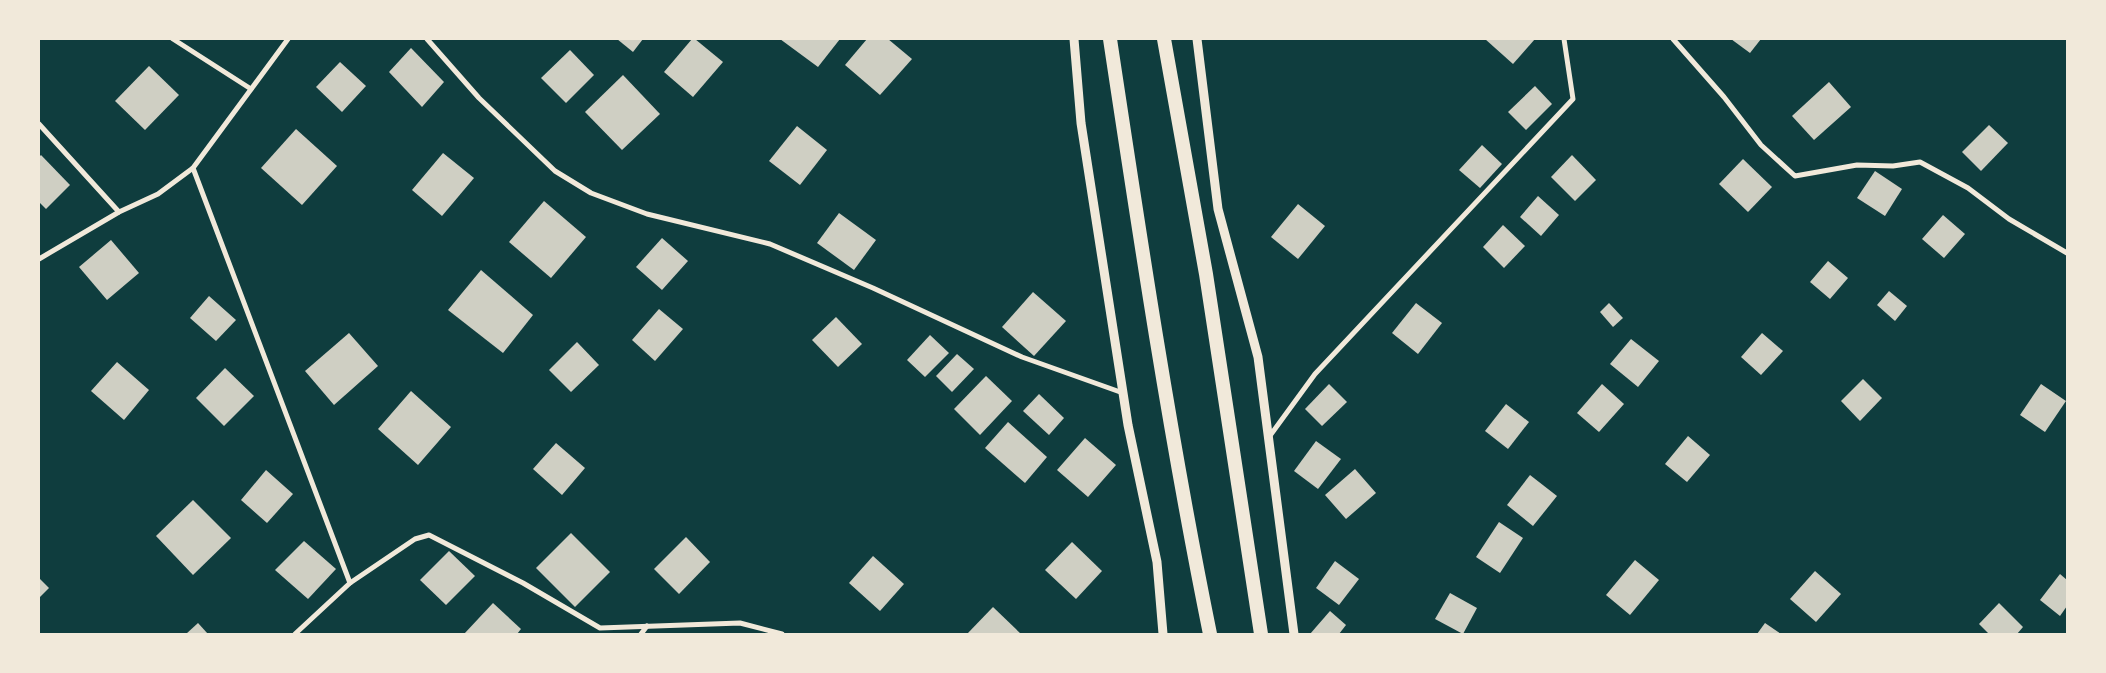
<svg xmlns="http://www.w3.org/2000/svg" width="2106" height="673" viewBox="0 0 2106 673" font-family="'Roboto Serif',serif">
  <style>
    .building { fill: #cfcfc3 }
    .lines { fill: none; stroke-linecap: round; stroke-linejoin: round }
    .minor { stroke: #f1e9da; stroke-width: 5 }
    .tertiary { stroke: #f1e9da; stroke-width: 9 }
    .trunk { stroke: #f1e9da; stroke-width: 14 }
  </style>
  <rect width="100%" height="100%" fill="#0f3d3e"/>
  <g class="building">
    <polygon points="617,39 643,39 633,52"/>
    <polygon points="692,39 695,39 723,62 693,97 664,72"/>
    <polygon points="780,39 840,39 818,67"/>
    <polygon points="867,39 888,39 912,59 880,95 845,65"/>
    <polygon points="1485,39 1535,39 1513,64"/>
    <polygon points="1731,39 1761,39 1750,53"/>
    <polygon points="411,48 444,82 422,107 389,72"/>
    <polygon points="570,50 594,75 566,103 541,78"/>
    <polygon points="340,62 366,86 342,112 316,87"/>
    <polygon points="149,66 179,95 145,130 115,101"/>
    <polygon points="623,75 660,114 622,150 585,112"/>
    <polygon points="1829,82 1851,107 1814,140 1792,116"/>
    <polygon points="1535,86 1552,104 1526,130 1508,112"/>
    <polygon points="1989,125 2008,143 1981,171 1962,152"/>
    <polygon points="797,126 827,150 800,185 769,161"/>
    <polygon points="296,129 337,166 302,205 261,168"/>
    <polygon points="1482,145 1502,164 1480,188 1459,170"/>
    <polygon points="443,153 474,178 442,216 412,190"/>
    <polygon points="41,155 70,185 46,209 39,202 39,157"/>
    <polygon points="1572,155 1596,180 1575,201 1551,177"/>
    <polygon points="1743,159 1772,187 1748,212 1719,184"/>
    <polygon points="1875,171 1902,189 1885,216 1857,198"/>
    <polygon points="1538,196 1559,215 1541,236 1520,217"/>
    <polygon points="544,201 586,237 551,278 509,242"/>
    <polygon points="1298,204 1325,226 1298,259 1271,237"/>
    <polygon points="839,213 876,240 854,270 817,243"/>
    <polygon points="1943,215 1965,234 1944,258 1922,239"/>
    <polygon points="1503,225 1525,246 1504,268 1483,247"/>
    <polygon points="662,238 688,261 662,290 636,267"/>
    <polygon points="111,240 139,273 107,300 79,267"/>
    <polygon points="1828,261 1848,278 1830,299 1810,282"/>
    <polygon points="481,270 533,315 503,353 448,310"/>
    <polygon points="1889,291 1907,306 1895,321 1877,305"/>
    <polygon points="1033,292 1066,321 1034,356 1002,327"/>
    <polygon points="209,296 236,320 216,341 190,318"/>
    <polygon points="1416,303 1442,323 1418,354 1392,333"/>
    <polygon points="1609,303 1623,318 1613,327 1600,312"/>
    <polygon points="659,309 683,329 655,361 632,340"/>
    <polygon points="836,317 862,344 838,367 812,340"/>
    <polygon points="349,333 378,366 334,405 305,371"/>
    <polygon points="1762,333 1783,351 1761,375 1741,357"/>
    <polygon points="930,335 949,353 925,377 907,360"/>
    <polygon points="1631,339 1659,361 1638,387 1610,364"/>
    <polygon points="577,342 599,365 571,392 549,370"/>
    <polygon points="957,354 974,369 952,392 936,376"/>
    <polygon points="117,362 149,390 124,420 91,391"/>
    <polygon points="225,368 254,396 224,426 196,398"/>
    <polygon points="986,376 1012,401 980,435 954,409"/>
    <polygon points="1863,379 1882,398 1860,421 1841,401"/>
    <polygon points="1329,384 1347,402 1322,426 1305,409"/>
    <polygon points="1602,384 1624,404 1599,432 1577,413"/>
    <polygon points="2041,384 2066,401 2045,432 2020,415"/>
    <polygon points="411,391 451,427 418,465 378,429"/>
    <polygon points="1039,394 1064,418 1049,435 1023,411"/>
    <polygon points="1506,404 1529,422 1508,449 1485,431"/>
    <polygon points="1008,422 1047,457 1025,483 985,448"/>
    <polygon points="1688,436 1710,455 1687,482 1665,464"/>
    <polygon points="1085,438 1116,465 1088,497 1057,470"/>
    <polygon points="1316,441 1341,459 1318,489 1294,471"/>
    <polygon points="556,443 585,468 562,495 533,469"/>
    <polygon points="1355,469 1376,493 1346,519 1325,495"/>
    <polygon points="266,470 293,494 267,523 241,500"/>
    <polygon points="1530,475 1557,496 1533,526 1507,505"/>
    <polygon points="193,500 231,538 193,575 156,536"/>
    <polygon points="1499,522 1523,538 1500,573 1476,557"/>
    <polygon points="571,533 610,572 575,607 536,568"/>
    <polygon points="686,537 710,562 679,594 654,569"/>
    <polygon points="304,541 336,569 308,599 275,570"/>
    <polygon points="1072,542 1102,571 1076,599 1045,570"/>
    <polygon points="449,551 475,576 446,605 420,580"/>
    <polygon points="873,556 904,584 880,611 849,583"/>
    <polygon points="1635,560 1659,580 1630,615 1606,595"/>
    <polygon points="1335,561 1359,579 1339,605 1316,588"/>
    <polygon points="1815,571 1841,594 1816,622 1790,599"/>
    <polygon points="2060,574 2067,580 2067,606 2060,616 2040,600"/>
    <polygon points="39,578 49,588 39,598"/>
    <polygon points="1450,593 1477,608 1463,634 1435,619"/>
    <polygon points="493,603 521,629 517,634 464,634"/>
    <polygon points="1999,603 2023,627 2017,634 1989,634 1979,624"/>
    <polygon points="993,607 1021,634 967,634"/>
    <polygon points="1330,611 1346,625 1339,634 1310,634"/>
    <polygon points="198,623 208,634 186,634"/>
    <polygon points="1765,623 1781,634 1757,634"/>
  </g>
  <g class="lines">
    <g class="minor">
      <polyline points="173,39 251,89"/>
      <polyline points="427,39 479,98 555,171 591,193 647,214 770,244 873,288 1022,357 1123,393"/>
      <polyline points="1673,39 1724,97 1761,145 1795,176 1857,165 1893,166 1920,162 1968,188 2009,219 2067,253"/>
      <polyline points="39,124 119,212"/>
      <polyline points="193,168 350,583"/>
      <polyline points="39,259 119,212 158,194 193,168 288,39"/>
      <polyline points="1269,437 1315,374 1573,99 1564,39"/>
      <polyline points="295,634 350,583 415,539 429,535 523,583 600,628 740,623 782,634"/>
      <polyline points="641,634 647,626"/>
    </g>
    <g class="tertiary">
      <polyline points="1074,39 1081,123 1128,425 1157,562 1163,634"/>
      <polyline points="1197,39 1218,209 1258,357 1294,634"/>
    </g>
    <g class="trunk">
      <path d="M1110,39C1140,238 1170,437 1210,634"/>
      <polyline points="1164,39 1206,274 1261,634"/>
    </g>
  </g>
  <rect width="2106" height="673" fill="none" stroke="#f1e9da" stroke-width="80"/>
</svg>
